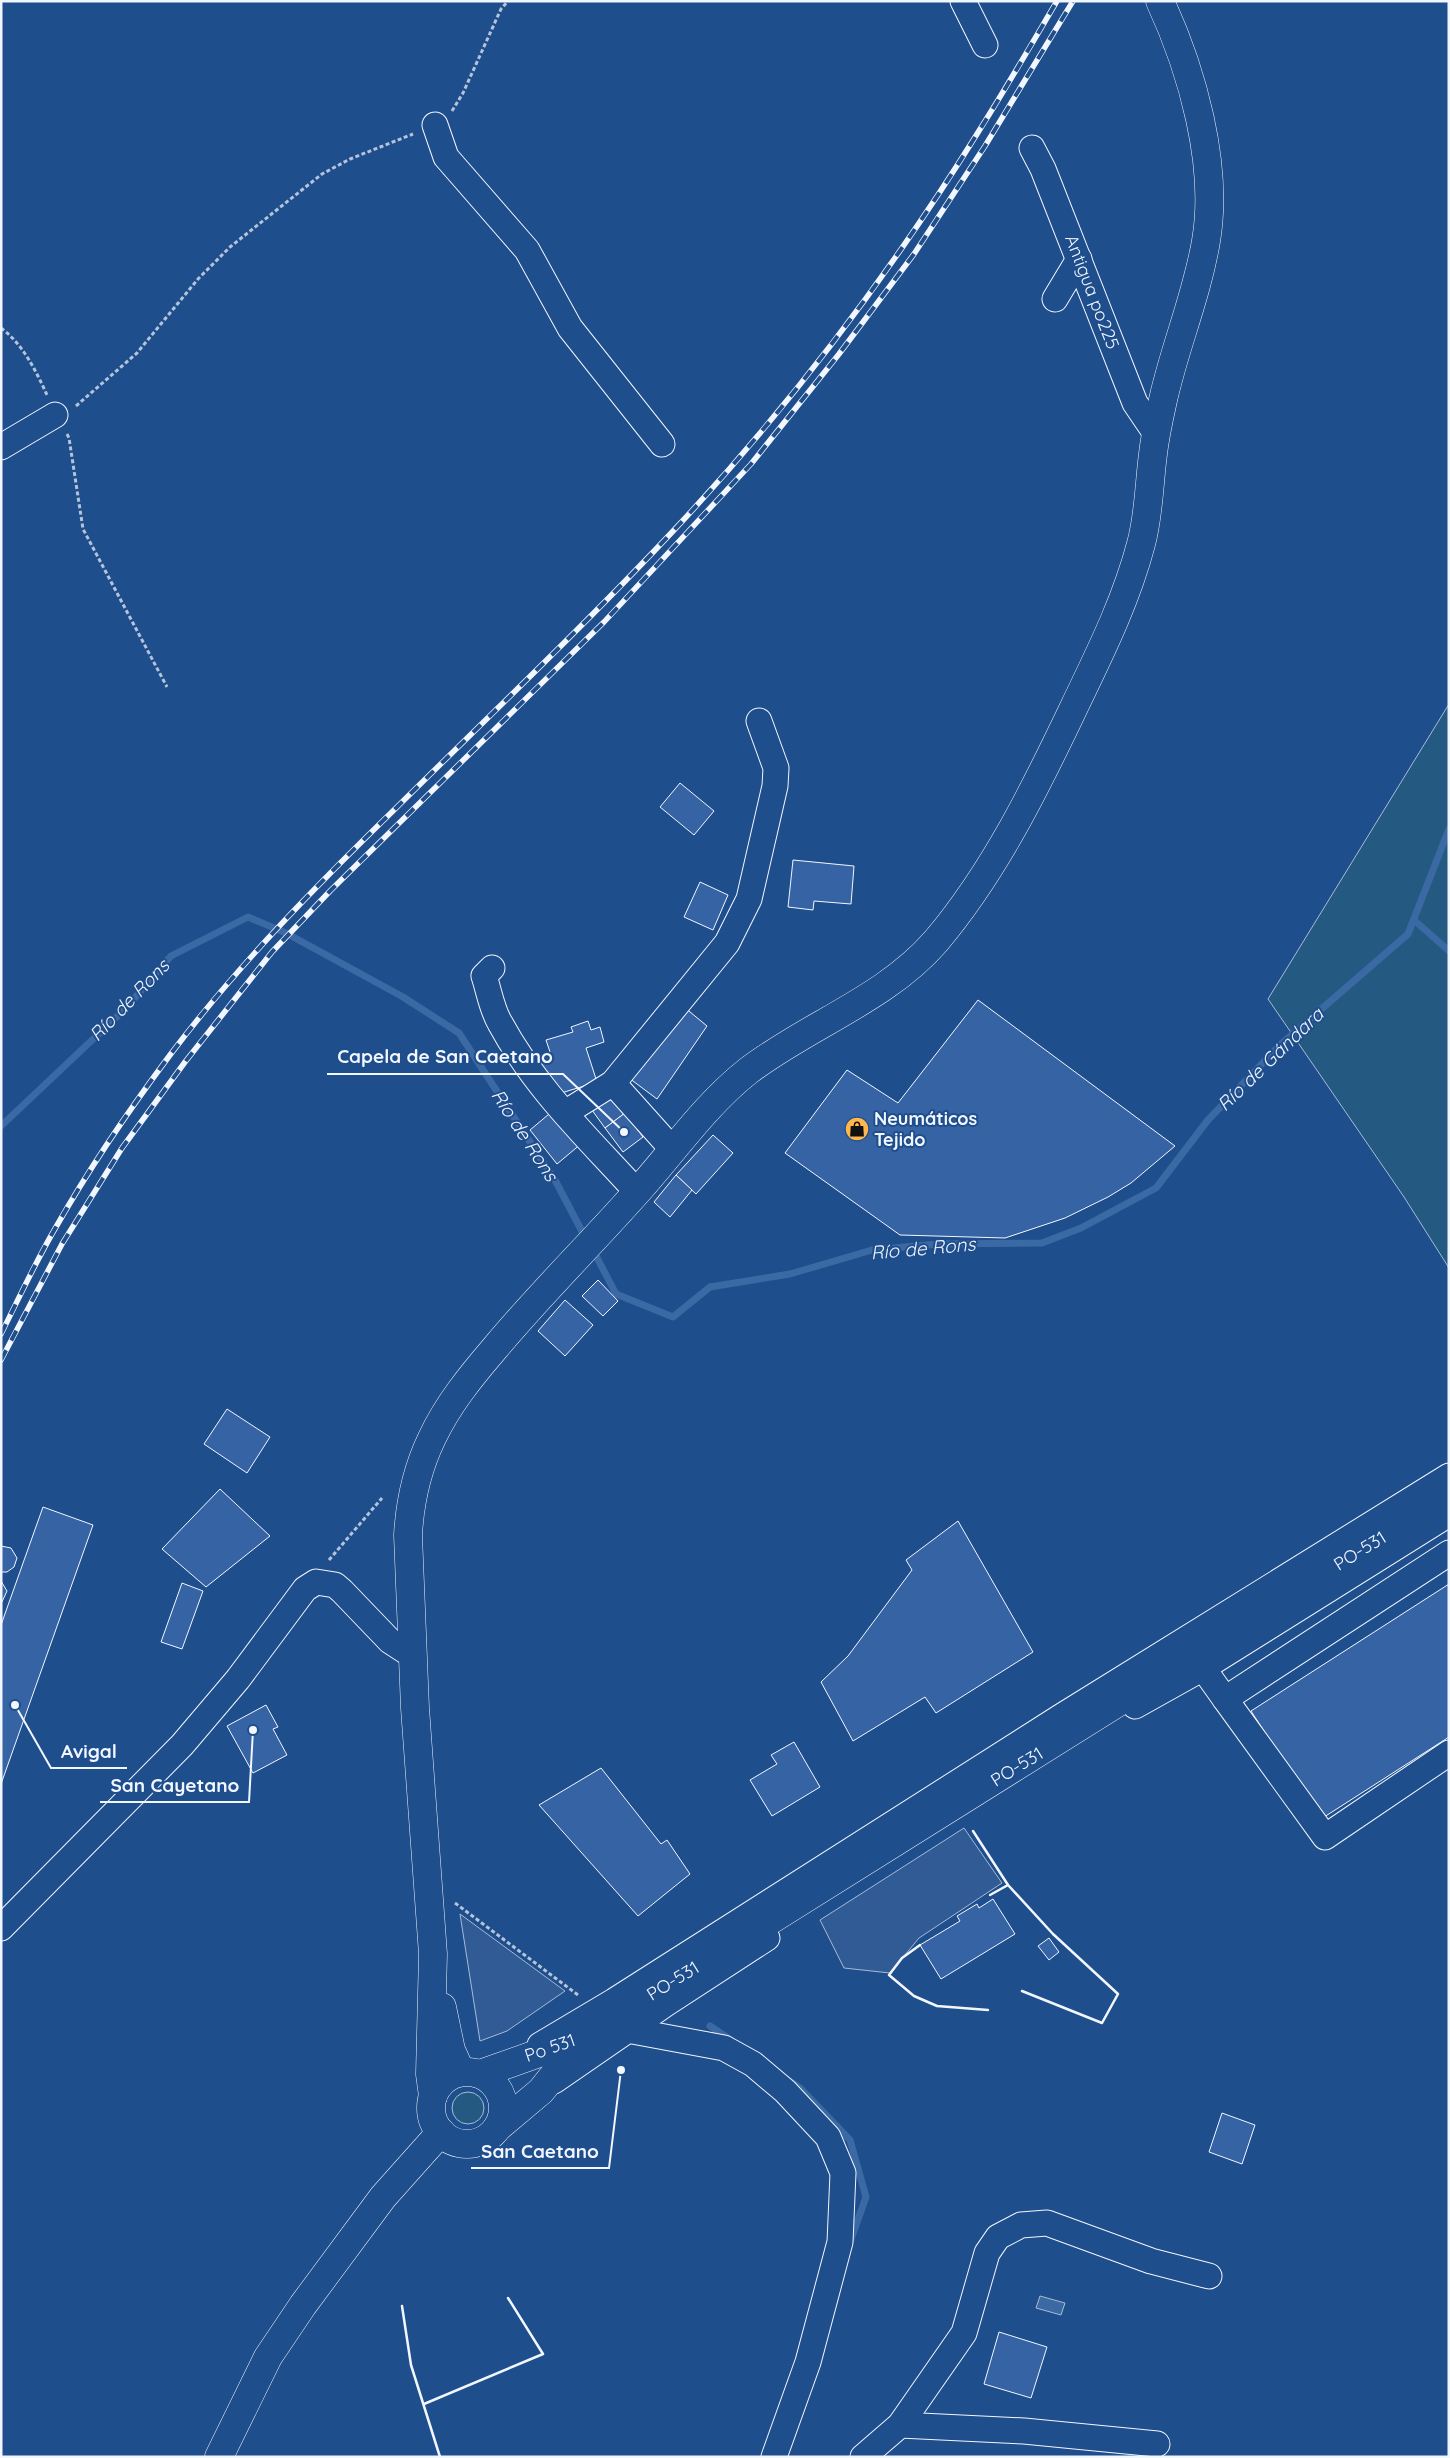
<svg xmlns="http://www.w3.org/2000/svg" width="1450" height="2458" viewBox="0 0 1450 2458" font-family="Quicksand,sans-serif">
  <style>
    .green { fill: #245a82; stroke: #a8bbd7 }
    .parking { fill: #305b95; stroke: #a8bbd7 }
    .water { fill: #3b69a3; stroke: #a8bbd7 }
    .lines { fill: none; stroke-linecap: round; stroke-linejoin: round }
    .stream { stroke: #3b69a3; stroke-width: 7 }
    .building { fill: #3563a3; stroke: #f2f6ff }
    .minor-casing { stroke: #f2f6ff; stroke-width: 27 }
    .major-casing { stroke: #f2f6ff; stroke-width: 29 }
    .path { stroke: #b3c4dc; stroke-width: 3; stroke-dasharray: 4 2.5; stroke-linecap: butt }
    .minor { stroke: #1f4e8c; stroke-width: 25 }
    .major { stroke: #1f4e8c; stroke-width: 28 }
    .rail-casing { stroke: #f2f6ff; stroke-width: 5.5 }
    .rail { stroke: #1f4e8c; stroke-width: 4; stroke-dasharray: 11; stroke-linecap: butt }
    .wall { stroke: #f2f6ff; stroke-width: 2.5 }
    .labels { text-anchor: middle; stroke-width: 4; stroke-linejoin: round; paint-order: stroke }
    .street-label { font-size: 18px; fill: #f2f6ff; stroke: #1f4e8c }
    .poi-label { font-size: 18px; font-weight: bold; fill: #f2f6ff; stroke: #1f4e8c; text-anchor: start }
    .water-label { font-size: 19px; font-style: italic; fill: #f2f6ff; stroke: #1f4e8c }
    .leader { fill: none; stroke: #f2f6ff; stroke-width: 2 }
    .callout-dot { fill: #f2f6ff; stroke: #1f4e8c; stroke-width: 2 }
    .callout-label { font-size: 19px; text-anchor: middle; font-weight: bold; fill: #f2f6ff; stroke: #1f4e8c; stroke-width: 4; stroke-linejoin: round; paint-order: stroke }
  </style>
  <rect width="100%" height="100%" fill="#1f4e8c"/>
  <g class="green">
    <polygon points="1449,704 1449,1268 1404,1197 1268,999"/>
    <circle cx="468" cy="2108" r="16"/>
  </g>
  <g class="parking">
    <polygon points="964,1828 1002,1883 919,1938 890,1973 844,1968 820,1920"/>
    <polygon points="460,1914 565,1991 507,2031 480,2041"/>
  </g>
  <polygon class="water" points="1040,2296 1065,2303 1061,2315 1036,2308"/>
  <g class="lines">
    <g class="stream">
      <polyline points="1414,920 1449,951"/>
      <polyline points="1,1126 126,1008 171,956 248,917 286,933 403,997 459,1033 556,1182 586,1239"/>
      <polyline points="593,1250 616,1294 673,1317 710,1287 790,1274 872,1250 938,1244 1042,1243 1081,1228 1156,1188 1208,1120 1280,1045 1408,934 1449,829"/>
      <polyline points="710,2026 731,2040"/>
      <polyline points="791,2082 800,2088 850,2140 866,2197 850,2242"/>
    </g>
  </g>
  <g class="building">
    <polygon points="680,783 714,811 694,835 660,807"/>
    <polygon points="793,860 854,866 851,904 814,901 813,910 788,907"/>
    <polygon points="700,882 728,895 713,930 684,917"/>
    <polygon points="978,1000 1175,1146 1131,1183 1108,1197 1065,1218 1005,1238 900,1235 785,1153 847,1070 898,1103"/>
    <polygon points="684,1007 707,1026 657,1099 629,1078"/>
    <polygon points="588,1021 591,1030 600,1027 604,1042 586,1048 597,1082 558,1094 530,1058 550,1052 546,1040 573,1032 571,1027"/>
    <polygon points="613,1089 625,1113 605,1128 589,1106"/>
    <polygon points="555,1109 582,1143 557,1164 530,1130"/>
    <polygon points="625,1113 643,1137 623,1152 605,1128"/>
    <polygon points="713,1135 733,1153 696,1194 676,1175"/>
    <polygon points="676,1175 692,1190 670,1217 654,1202"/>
    <polygon points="598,1280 618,1301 603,1316 582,1296"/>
    <polygon points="565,1300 593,1325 565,1356 538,1331"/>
    <polygon points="227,1409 270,1437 247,1473 204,1444"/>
    <polygon points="220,1489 270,1536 206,1587 162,1549"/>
    <polygon points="43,1507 93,1525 1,1784 1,1625"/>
    <polygon points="958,1521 1033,1652 936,1713 925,1697 853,1741 821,1682 848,1656 912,1570 906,1560"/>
    <polygon points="1,1546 11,1548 17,1558 14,1567 7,1572 1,1572"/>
    <polygon points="1,1581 7,1591 1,1604"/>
    <polygon points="182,1583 203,1591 182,1649 161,1642"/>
    <polygon points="1449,1584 1449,1737 1321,1819 1251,1711"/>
    <polygon points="266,1705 278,1727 273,1729 287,1755 253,1773 227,1726"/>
    <polygon points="794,1742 820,1787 772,1816 750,1780 777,1764 771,1755"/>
    <polygon points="601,1768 661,1844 667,1840 690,1874 638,1916 539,1805"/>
    <polygon points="993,1899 1015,1934 941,1979 920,1945 960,1921 957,1916 977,1904 979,1908"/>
    <polygon points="1049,1938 1059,1952 1049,1960 1038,1946"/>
    <polygon points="1222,2113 1255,2125 1242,2164 1209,2152"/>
    <polygon points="999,2332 1047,2347 1031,2398 984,2384"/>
  </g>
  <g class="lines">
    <g class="minor-casing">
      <g id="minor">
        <polyline points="963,1 985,45"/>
        <polyline points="435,125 446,157 527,250 570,328 662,444"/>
        <polyline points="1032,148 1043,169 1135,403 1156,434"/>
        <polyline points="1055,299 1079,259"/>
        <polyline points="1,447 55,415"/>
        <path d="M492,968L484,976C489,991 492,1010 500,1023C535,1088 588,1138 637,1192"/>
        <polyline points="613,1083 673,1150"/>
        <polyline points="565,1113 613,1083 727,943 749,899 775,786 776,768 759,721"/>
        <polyline points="1203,1668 1225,1699 1449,1553"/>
        <polyline points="1225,1699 1325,1837 1449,1753"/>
        <polyline points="1135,1706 1203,1668 1449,1514"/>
        <polyline points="1,1928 182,1745 238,1679 305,1589 316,1582 335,1585 342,1591 390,1641 413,1656"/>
        <polyline points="627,2030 724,2048 753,2064 785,2091 828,2137 843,2173 840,2242 808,2362 774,2457"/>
        <polyline points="540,2045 614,2001 1062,1716 1449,1476"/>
        <polyline points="554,2081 667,2003 767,1938"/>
        <polyline points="900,2425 1024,2431 1157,2444"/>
        <polyline points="863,2457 900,2425 964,2333 987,2253 998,2237 1021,2225 1047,2223 1151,2261 1209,2276"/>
      </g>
    </g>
    <g class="major-casing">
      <g id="major">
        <polyline points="442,2007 451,2050 461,2072"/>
        <circle cx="467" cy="2108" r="36"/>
        <polyline points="480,2074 584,2037 1449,1495"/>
        <path d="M433,2096L430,2074L433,1954L415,1708L408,1535C410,1500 417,1469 432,1438C448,1404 471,1376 495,1348C540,1294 590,1245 637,1192C673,1152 705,1105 748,1071C808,1025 886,999 936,941C995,871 1036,787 1075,705C1100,653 1126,601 1141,544C1149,515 1149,484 1153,454C1155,436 1159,418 1163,400C1175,346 1197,295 1206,241C1219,165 1192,70 1160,1"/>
        <polyline points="497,2128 541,2091 584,2037"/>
        <polyline points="219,2457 268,2357 303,2305 383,2197 441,2132"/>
      </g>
    </g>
    <g class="path">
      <polyline points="452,111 463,93 501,9 508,1"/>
      <path d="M1,328C23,344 36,371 47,395"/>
      <polyline points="76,406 137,353 198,279 230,247 322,174 350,159 413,134"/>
      <polyline points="67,434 69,438 83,529 167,687"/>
      <polyline points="329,1560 382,1498"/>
      <polyline points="455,1903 578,1995"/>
    </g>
    <use href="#minor" class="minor"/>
    <use href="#major" class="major"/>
    <g class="rail-casing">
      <g id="rail">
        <path d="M1,1334C19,1298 36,1261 56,1227C90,1167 129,1110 170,1055C237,966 316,886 396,808C489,716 585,625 675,529C788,408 890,274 977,134C1005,90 1031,45 1057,1"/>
        <polyline points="1,1360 62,1244 122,1148 185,1062 272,952 331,890 604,622 751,464 839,354 914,254 985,146 1073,1"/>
      </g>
    </g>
    <use href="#rail" class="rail"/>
    <g class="wall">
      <polyline points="973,1831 1008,1885 1053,1934 1118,1994 1102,2023 1022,1991"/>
      <polyline points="990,1895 1008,1885"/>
      <polyline points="920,1945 902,1958 889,1975 914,1996 937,2006 988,2010"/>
      <polyline points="402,2306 411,2365 440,2457"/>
      <polyline points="424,2404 543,2354 508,2298"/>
    </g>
  </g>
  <defs>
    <g id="shop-disc" transform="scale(1.25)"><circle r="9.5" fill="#ffb74d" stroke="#1f4e8c"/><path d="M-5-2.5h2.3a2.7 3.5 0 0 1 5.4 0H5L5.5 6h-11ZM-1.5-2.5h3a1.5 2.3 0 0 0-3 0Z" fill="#111"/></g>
  </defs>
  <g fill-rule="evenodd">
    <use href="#shop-disc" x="857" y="1129"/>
  </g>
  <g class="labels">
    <g class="street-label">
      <text transform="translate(1092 292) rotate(69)" y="6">Antigua po225</text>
      <text transform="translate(1360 1551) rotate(-32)" y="6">PO-531</text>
      <text transform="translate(1017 1767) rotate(-32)" y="6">PO-531</text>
      <text transform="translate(673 1981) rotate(-32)" y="6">PO-531</text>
      <text transform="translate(550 2048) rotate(-19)" y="6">Po 531</text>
    </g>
    <g class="poi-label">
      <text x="874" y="1125">Neumáticos<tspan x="874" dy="21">Tejido</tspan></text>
    </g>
    <g class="water-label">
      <text transform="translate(129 1000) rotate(-46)" y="7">Río de Rons</text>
      <text transform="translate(1270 1059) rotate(-44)" y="7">Río de Gándara</text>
      <text transform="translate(525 1135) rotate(57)" y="7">Río de Rons</text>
      <text transform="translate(923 1248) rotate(-5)" y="7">Río de Rons</text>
    </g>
  </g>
  <path class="leader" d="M624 1132L563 1074H327M15 1705L51 1768H127M253 1730L249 1802H100M621 2070L609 2168H471"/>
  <g class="callout-dot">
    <circle cx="624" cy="1132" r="5"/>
    <circle cx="15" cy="1705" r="5"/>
    <circle cx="253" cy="1730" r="5"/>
    <circle cx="621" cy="2070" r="5"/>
  </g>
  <g class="callout-label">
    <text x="445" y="1063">Capela de San Caetano</text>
    <text x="89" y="1758">Avigal</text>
    <text x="175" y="1792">San Cayetano</text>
    <text x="540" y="2158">San Caetano</text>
  </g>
  <rect width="1450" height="2458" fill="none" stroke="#f2f6ff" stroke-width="5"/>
</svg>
